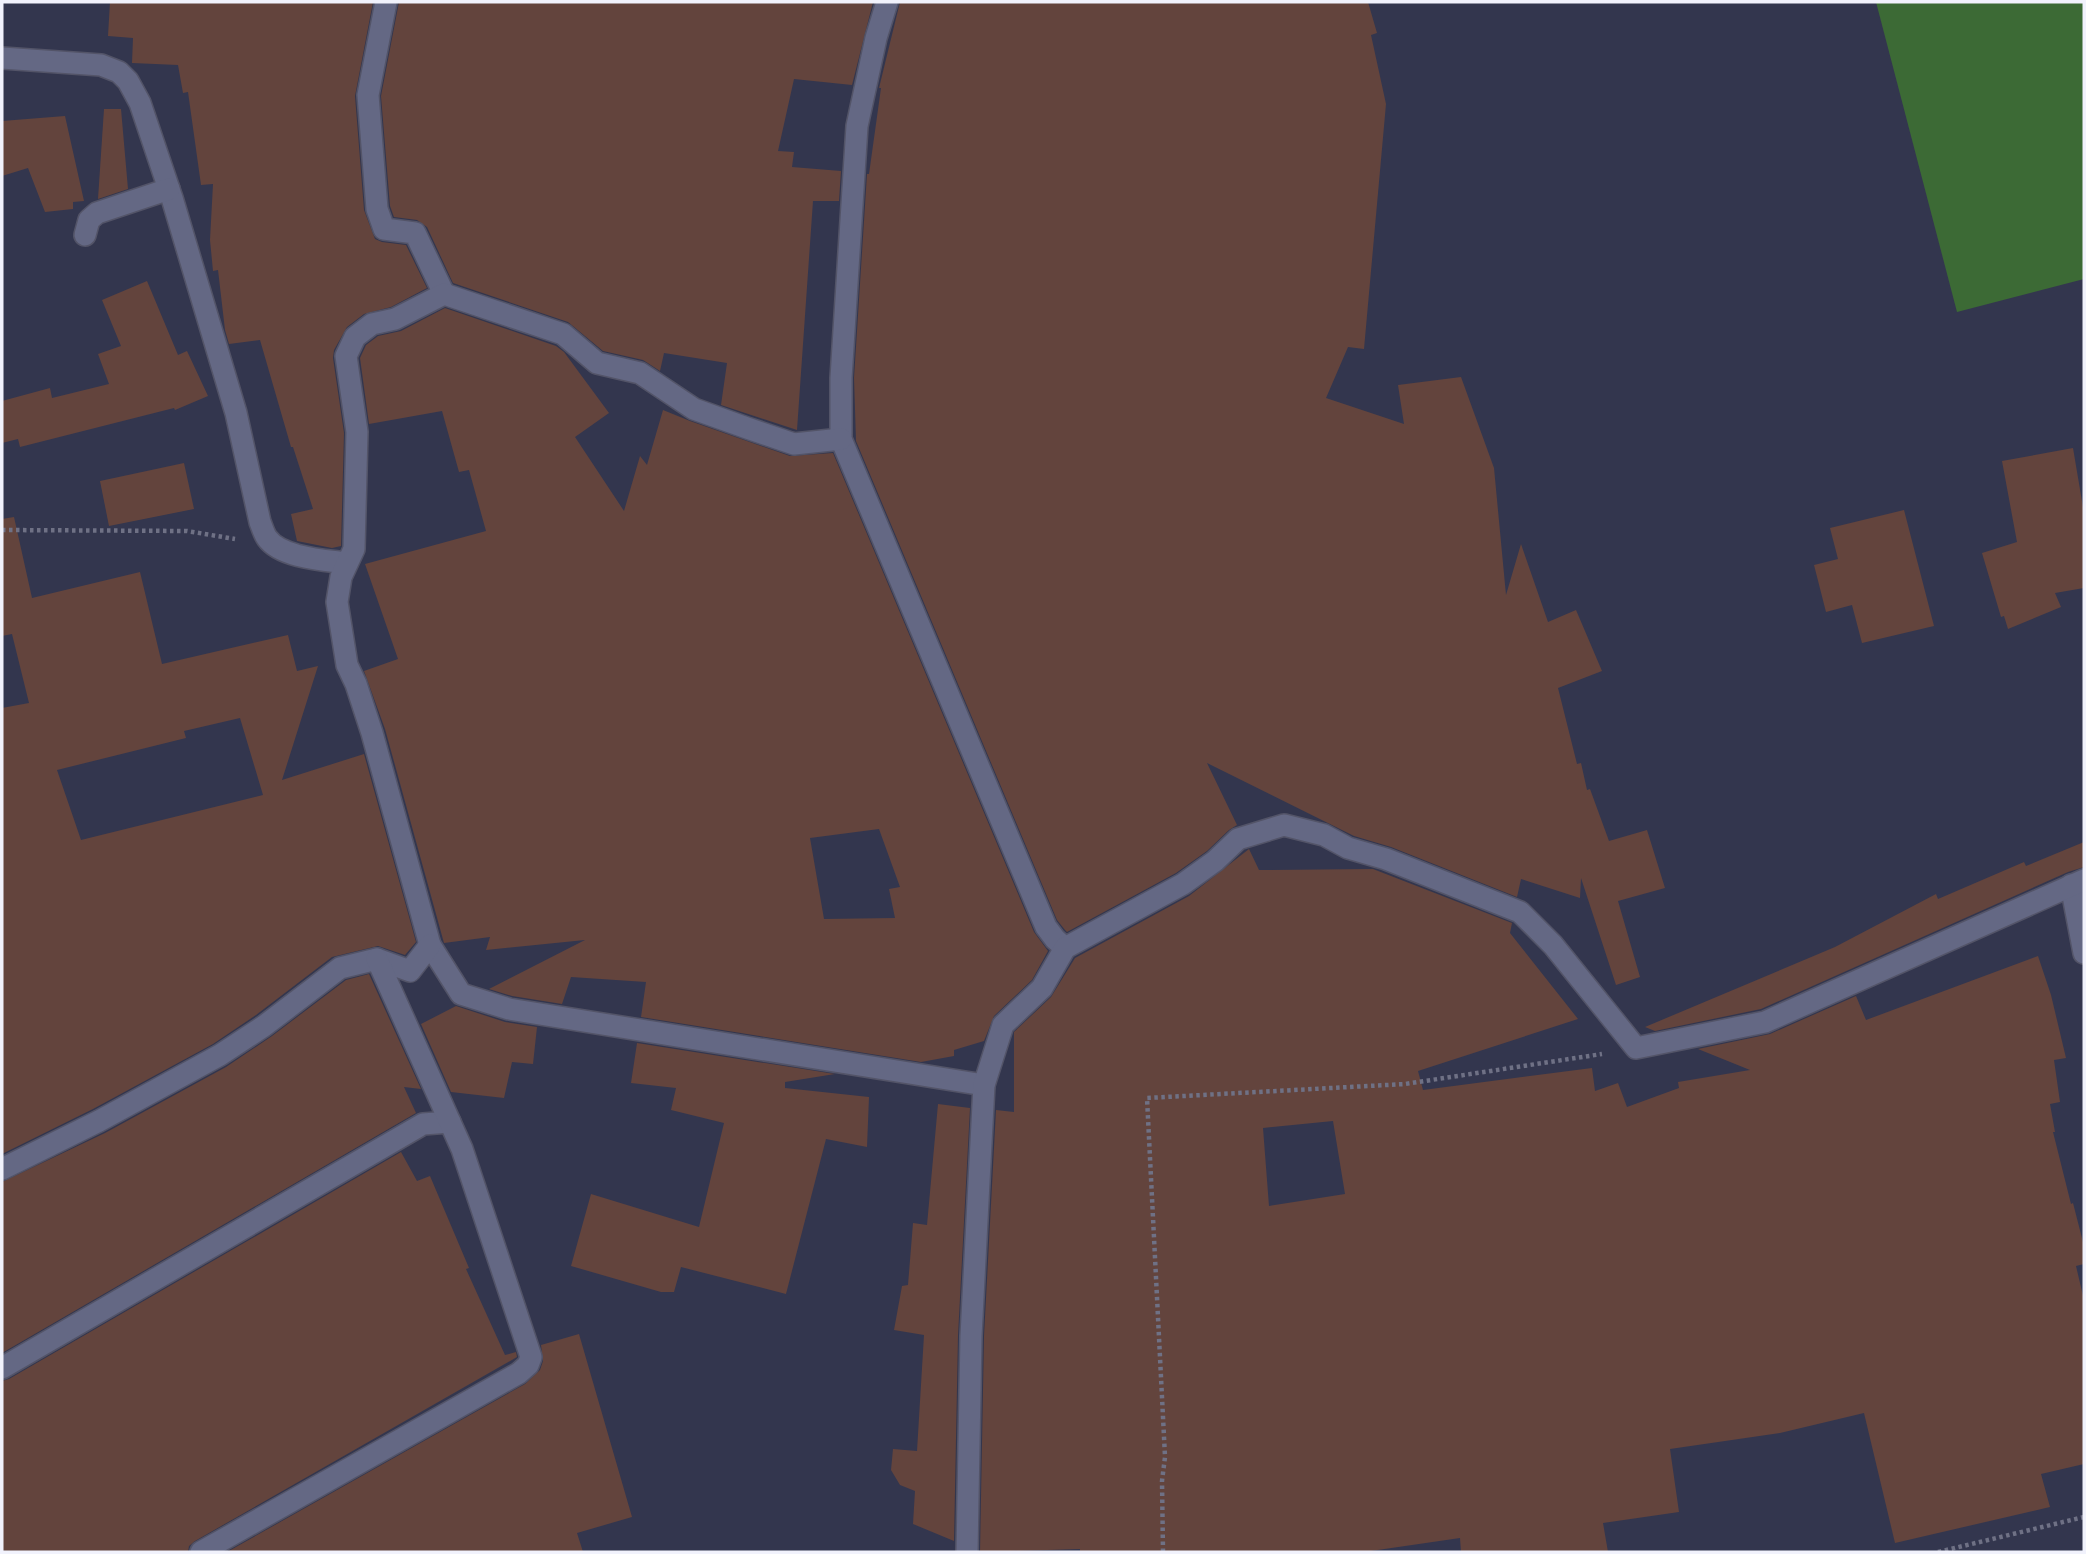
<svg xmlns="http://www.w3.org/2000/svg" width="2086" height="1554" viewBox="0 0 2086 1554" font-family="'Asap Condensed',sans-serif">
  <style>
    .green { fill: #3c6a35 }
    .building { fill: #63443d; fill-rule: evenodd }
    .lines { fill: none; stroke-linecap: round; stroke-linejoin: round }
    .minor-casing { stroke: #535468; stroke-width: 24 }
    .path { stroke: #6f7185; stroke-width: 4.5; stroke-dasharray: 3.5 3.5; stroke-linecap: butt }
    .minor { stroke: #646884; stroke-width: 21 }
  </style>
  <rect width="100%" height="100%" fill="#33364e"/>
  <polygon class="green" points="1876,2 2084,2 2084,279 1957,312"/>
  <g class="building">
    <polygon points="110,2 373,2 355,96 364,210 375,239 382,242 406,245 427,288 391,307 364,314 347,327 334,350 333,358 344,433 341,546 332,548 297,541 291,514 313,509 293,447 291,447 260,340 229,344 225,330 218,270 213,271 210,240 213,184 201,185 188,92 183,93 178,65 132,63 133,38 108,36"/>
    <polygon points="399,2 873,2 852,85 794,79 778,151 794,152 792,167 841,171 839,201 813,201 797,430 721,405 727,363 664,353 660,371 643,360 603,351 568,322 453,283 427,227 417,220 394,217 390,206 381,96"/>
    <polygon points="900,2 1368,2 1377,33 1371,35 1386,104 1364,349 1348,347 1326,398 1404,424 1398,385 1461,377 1494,468 1506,595 1521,544 1548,622 1576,610 1602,671 1558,688 1577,764 1581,763 1587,790 1590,789 1609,841 1647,830 1665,888 1618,901 1640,977 1616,985 1581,878 1580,898 1521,879 1517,897 1391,847 1354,836 1207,763 1237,825 1229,830 1207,851 1176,873 1067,932 1065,930 1057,920 856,441 854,378 867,174 869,174 881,88 879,88"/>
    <polygon points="104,109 121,109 128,189 98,199"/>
    <polygon points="65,116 84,201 73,202 73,209 45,212 28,168 2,176 2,121"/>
    <polygon points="147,281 178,355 187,351 208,396 175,410 174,408 20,447 18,439 2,443 2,401 50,388 52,398 109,384 98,354 121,346 102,300"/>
    <path d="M445,308L556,346L564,352L609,413L575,437L624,511L640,456L647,465L663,410L690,421L790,456L833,453L1034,932L1048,951L1032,980L994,1016L984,1041L954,1050V1056L921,1062L641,1017L646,982L571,977L562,1004L512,996L489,989L585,940L486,950L490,937L444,943L385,729L364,671L398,659L365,564L486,531L469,470L459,472L442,411L369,424L360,358L366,345L378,336L401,331ZM879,829L900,887L889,889L895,918L824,919L810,838Z"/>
    <polygon points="2073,448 2084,513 2084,588 2055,593 2061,607 2008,629 2004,616 2001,617 1982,553 2017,542 2002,461"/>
    <polygon points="184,463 194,509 109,526 100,481"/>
    <polygon points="1904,510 1934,626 1862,643 1852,605 1826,612 1814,565 1838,559 1830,528"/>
    <path d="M14,517L32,598L140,572L162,664L288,635L297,671L318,666L282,780L364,754L416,942L405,955L378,946L332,957L256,1015L213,1044L93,1109L2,1154V708L29,703L12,634L2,636V519ZM240,718L263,795L81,840L57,770L186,738L184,731Z"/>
    <polygon points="2084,842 2084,867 2068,872 1761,1009 1655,1031 1645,1027 1835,947 1936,894 1938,899 2024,862 2026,866"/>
    <path d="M1249,849L1259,870L1373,869L1512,923L1510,933L1578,1019L1418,1071L1423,1090L1592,1068L1595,1091L1618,1083L1627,1107L1679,1088L1678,1082L1750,1070L1698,1049L1770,1034L1856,996L1866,1020L2038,956L2051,995L2066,1058L2054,1060L2060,1102L2050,1104L2055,1132H2053L2071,1204L2073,1203L2084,1246V1264L2076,1266L2084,1300V1464L2041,1474L2050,1507L1895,1543L1864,1413L1780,1433L1670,1449L1679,1512L1603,1523L1608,1552H1461L1460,1538L1364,1552H1080V1549L980,1552L984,1336L996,1110L1014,1112V1032L1051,997L1075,958L1189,896ZM1333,1121L1345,1194L1269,1206L1263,1128Z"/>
    <polygon points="369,974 421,1089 404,1087 416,1113 2,1353 2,1182 105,1133 226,1067 272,1036 346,980"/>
    <polygon points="456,1006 505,1022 537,1027 533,1064 512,1062 504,1098 451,1092 421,1024"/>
    <polygon points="637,1043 835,1074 785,1082 785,1088 869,1097 867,1147 826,1139 786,1294 681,1267 674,1292 661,1292 571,1266 591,1194 699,1227 724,1123 671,1110 676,1088 631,1083"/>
    <polygon points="938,1104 970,1108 958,1336 954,1541 913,1524 915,1491 900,1485 891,1470 893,1449 917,1451 924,1335 894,1330 902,1286 908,1285 913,1223 927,1225"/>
    <polygon points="401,1152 417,1181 430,1176 469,1268 466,1269 505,1355 516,1352 517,1357 195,1541 189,1546 188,1552 2,1552 2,1381 9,1379"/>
    <polygon points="579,1334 632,1517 577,1533 583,1552 227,1552 525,1384 540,1370 543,1361 541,1345"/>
  </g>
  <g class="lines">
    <g class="minor-casing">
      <g id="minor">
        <polyline points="386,2 368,95 377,209 384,229 415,233 444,294"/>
        <polyline points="887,2 876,38 857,126 841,378 841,439 1046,927 1055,939 1065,948"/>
        <path d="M2,58L101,65L119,72L128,81L140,103L172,198L236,413L260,522C262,527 264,534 267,538C281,558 325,560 347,563"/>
        <polyline points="85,235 89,220 97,213 169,189"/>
        <polyline points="841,439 794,444 747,428 694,409 640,373 597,363 563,334 444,294 395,319 372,324 355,337 346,356 357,432 354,549 341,577 337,602 347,665 356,684 372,733 430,945 461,994 509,1009 984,1085"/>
        <polyline points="2071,885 2084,953"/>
        <polyline points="2,1169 99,1121 220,1055 264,1026 340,968 377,959 410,971 430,945"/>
        <polyline points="2,1368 423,1124 450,1122"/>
        <polyline points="201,1552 519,1373 528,1365 531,1357 462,1149 377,959"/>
        <polyline points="967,1552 971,1336 984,1085 1003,1025 1042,988 1065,948 1183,884 1215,861 1238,839 1284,825 1324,835 1348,848 1386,859 1520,912 1553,945 1636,1048 1765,1022 2084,880"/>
      </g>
    </g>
    <g class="path">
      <polyline points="2,530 187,531 235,539"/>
      <polyline points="1163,1552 1162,1481 1165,1457 1147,1098 1405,1084 1602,1054"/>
      <polyline points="1938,1552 2084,1517"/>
    </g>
    <use href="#minor" class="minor"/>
  </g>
  <rect width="2086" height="1554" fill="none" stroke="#f1f2fc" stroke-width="7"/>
</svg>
